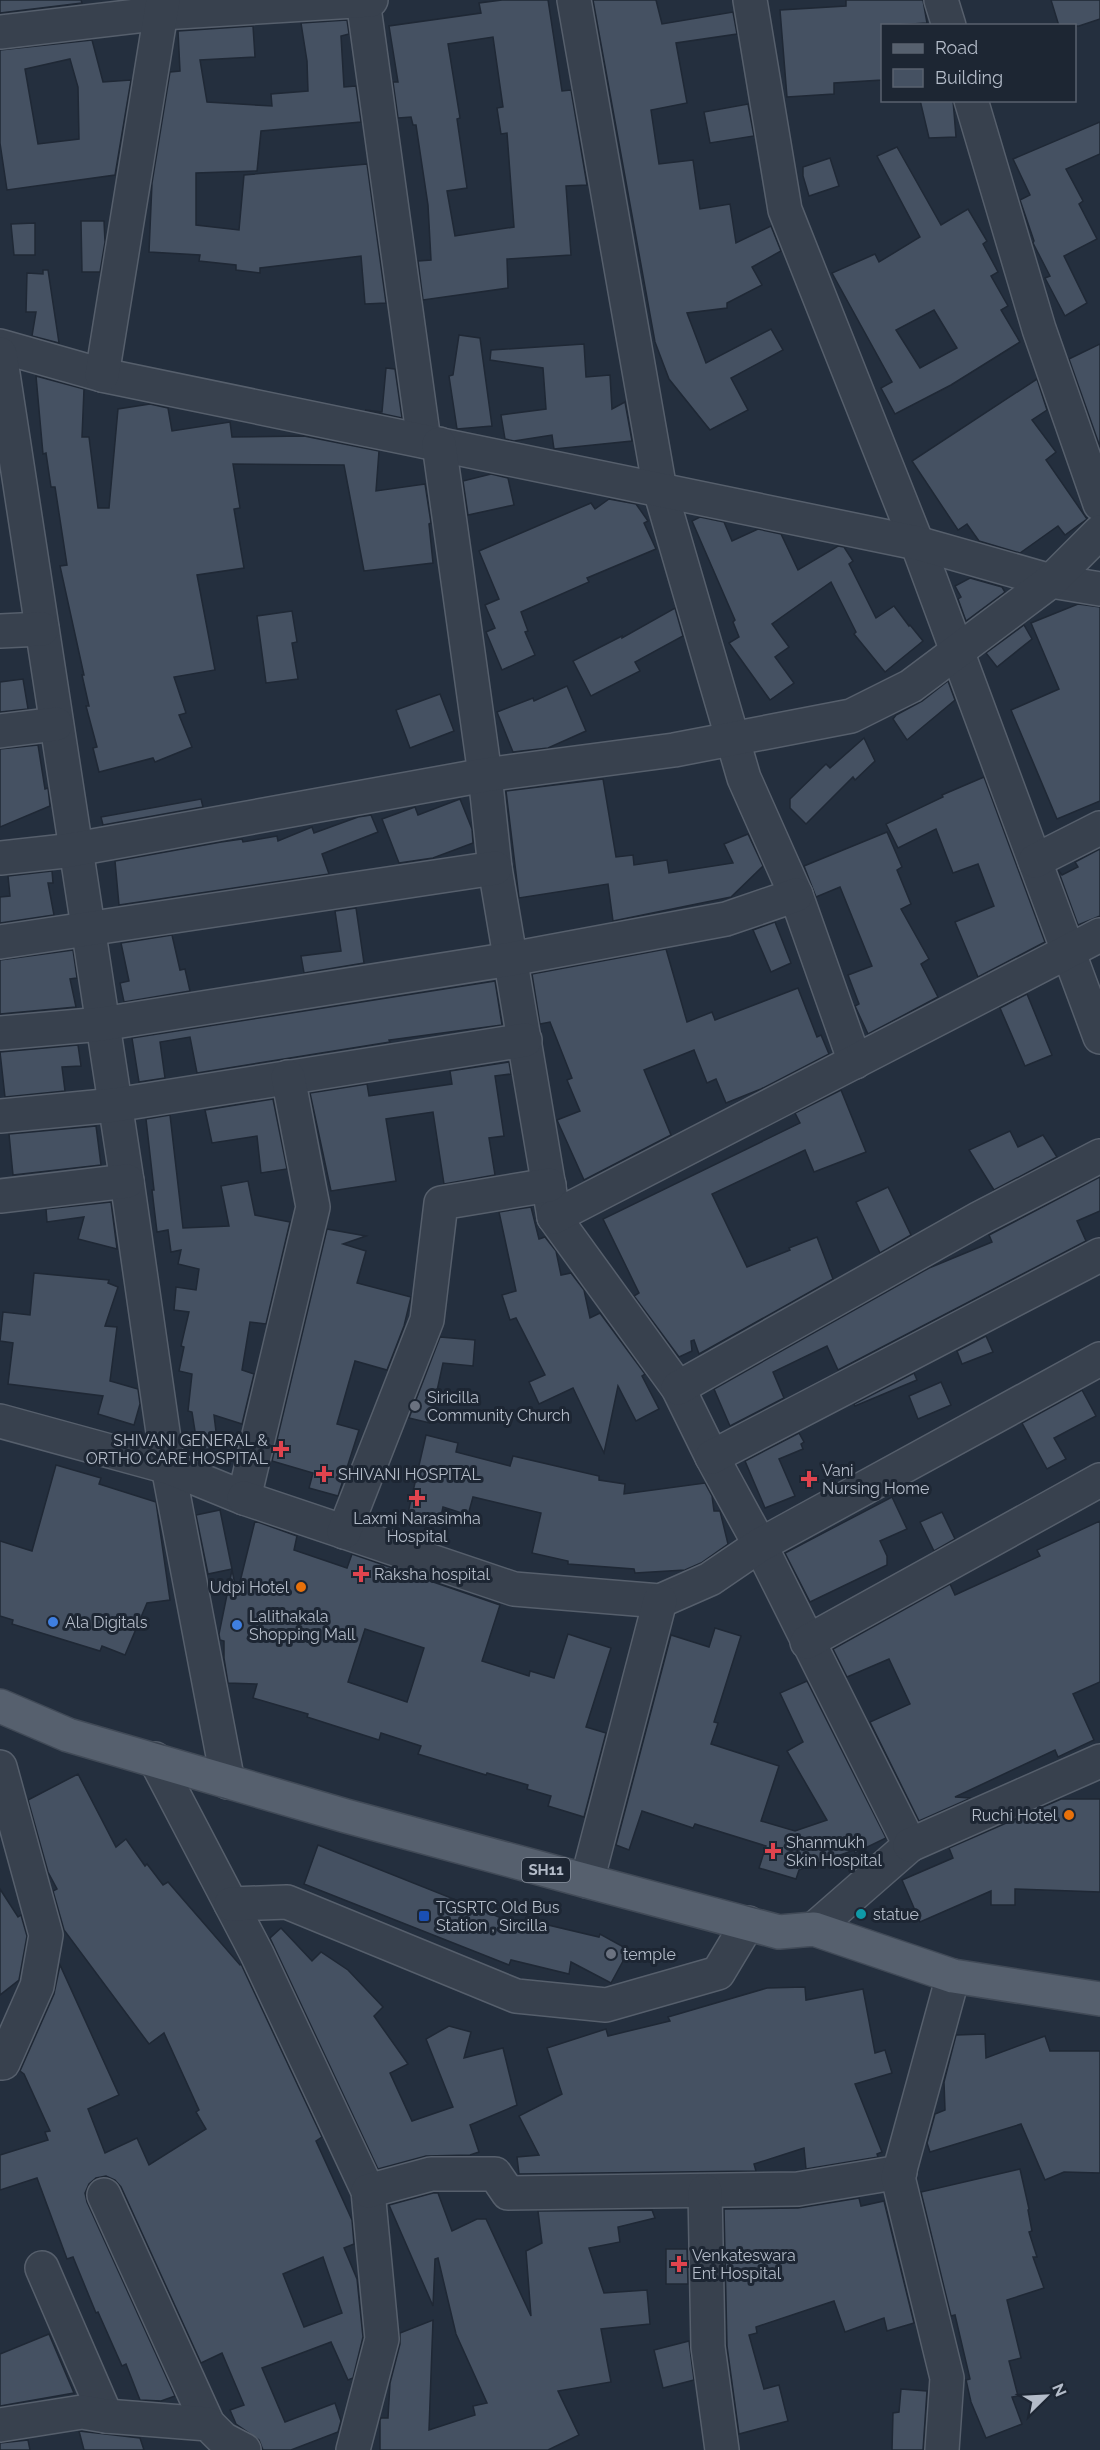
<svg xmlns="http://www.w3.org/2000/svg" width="1100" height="2450" viewBox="0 0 1100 2450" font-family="Raleway,sans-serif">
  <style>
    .building { fill: #455162; stroke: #1f2835; stroke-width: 1.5; fill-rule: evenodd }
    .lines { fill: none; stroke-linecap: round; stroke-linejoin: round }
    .street-casing { stroke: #565f6c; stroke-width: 36 }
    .primary-casing { stroke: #414a57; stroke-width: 36 }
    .street { stroke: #38414e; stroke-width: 33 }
    .primary { stroke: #56606e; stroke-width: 33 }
    .worship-dot { fill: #6b7280; stroke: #1d2633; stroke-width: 2 }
    .health-dot { fill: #e0444e; stroke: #1d2633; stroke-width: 2 }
    .food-dot { fill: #e8710a; stroke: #1d2633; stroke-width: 2 }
    .shop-dot { fill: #3f7fe0; stroke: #1d2633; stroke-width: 2 }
    .culture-dot { fill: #0f9aa8; stroke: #1d2633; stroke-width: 2 }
    .transit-dot { fill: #1a4fb4; stroke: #1d2633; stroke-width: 2 }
    .labels { text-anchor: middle; stroke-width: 6; stroke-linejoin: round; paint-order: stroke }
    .shield { fill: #1d2633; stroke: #878f9c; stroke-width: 1.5 }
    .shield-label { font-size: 15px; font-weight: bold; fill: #b4bcc9 }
    .poi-label { font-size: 16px; fill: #b4bcc9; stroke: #1d2633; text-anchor: start }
  </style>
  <rect width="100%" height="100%" fill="#242f3e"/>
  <g class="building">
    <polygon points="0,0 81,0 82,3 0,13"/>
    <path d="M502,0H548L562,91L571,90L587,185L566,186L571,255L507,259L508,288L423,300L418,261L431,260L428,205L416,125H413L411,117L398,118L393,82H398L389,26L481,13L479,3ZM493,37L503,107L497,108L501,134L507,133L514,227L455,236L447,191L467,188L457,119L460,118L448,44Z"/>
    <polygon points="593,0 656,0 662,24 733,12 737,34 676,43 687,103 651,110 659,164 693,160 700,209 730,204 736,243 771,226 781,251 752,267 762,285 727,303 727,308 687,313 706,363 771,329 783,350 731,378 748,410 710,430 669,379 655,342"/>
    <polygon points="846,0 923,0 927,23 882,26 882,80 834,83 834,94 787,97 780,10 846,6"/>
    <polygon points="1051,0 1100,0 1100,19 1079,26 1059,26"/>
    <polygon points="347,20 349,34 341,36 344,87 356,86 361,122 261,131 257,171 196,173 196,225 239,230 244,175 367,164 386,303 365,304 361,256 260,268 260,273 236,270 236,265 199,261 200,255 149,252 152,183 170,72 180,71 178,31 253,26 255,57 200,60 207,102 272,106 271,94 308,91 307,61 301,23"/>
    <path d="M92,40L103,82L131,80L115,175L7,190L0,143V50ZM70,59L78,87L79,139L38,144L25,69Z"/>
    <polygon points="920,100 953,100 956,137 929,138"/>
    <polygon points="748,104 754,136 710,143 704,112"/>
    <polygon points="1100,122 1100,154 1066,169 1083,201 1079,204 1097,239 1064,256 1087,303 1065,316 1045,278 1050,276 1033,243 1034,241 1020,200 1030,195 1013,159"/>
    <path d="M897,147L941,225L968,209L987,241L983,244L998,272L991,276L1008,306L1001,310L1020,342L951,385L895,414L881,388L892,382L832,273L875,254L879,262L920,237L877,156ZM934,310L957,348L920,368L896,330Z"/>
    <polygon points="830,158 839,186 809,196 803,176 803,167"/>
    <polygon points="81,221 104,221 105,242 100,272 82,272"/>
    <polygon points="35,223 35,255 14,255 11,224"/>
    <polygon points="43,270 48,270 59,343 32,336 36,312 26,312 27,273 43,274"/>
    <polygon points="459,335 480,338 492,426 457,429 449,376 453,375"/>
    <polygon points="584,344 586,377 610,375 612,409 625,402 632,441 554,449 552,435 514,441 505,439 501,415 546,409 543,368 490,360 491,350"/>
    <polygon points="1100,344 1100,447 1069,359"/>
    <polygon points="386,368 395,369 402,418 365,410 382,412"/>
    <polygon points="36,376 84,389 82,437 89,437 98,508 109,508 118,409 150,404 168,408 172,431 230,422 232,437 304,436 379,451 376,491 425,484 431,523 429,524 433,563 364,571 344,465 233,464 240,508 234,509 244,568 197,575 215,670 174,677 186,713 179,715 192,747 155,762 153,758 99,772 93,748 97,747 86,706 89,706 82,675 84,675 60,566 67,565 55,487 51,487 46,453 43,454"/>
    <polygon points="1037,379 1047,410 1032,420 1056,452 1046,460 1087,519 1065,535 1058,526 1020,553 979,541 967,524 958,530 912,461"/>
    <polygon points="491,474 508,478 514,505 468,515 463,481"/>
    <polygon points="609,499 636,504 648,521 644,523 656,549 587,578 589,582 521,612 528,631 525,632 535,655 502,670 486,632 495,628 485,605 499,599 479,551 591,503 595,509"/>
    <polygon points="700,517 724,522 732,541 758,529 781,534 798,570 838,546 844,547 853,561 849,564 876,618 894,606 909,626 910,625 923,641 885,672 854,634 856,632 831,582 772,624 789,647 775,657 794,683 770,700 729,643 739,637 733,622 735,620 692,521"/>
    <polygon points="970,578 1002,587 1005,592 966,621 958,599 961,597 955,586"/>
    <polygon points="1078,604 1100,607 1100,801 1057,819 1011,710 1059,689 1031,623"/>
    <polygon points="675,608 683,636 635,662 640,671 591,696 573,661 622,636 622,638"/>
    <polygon points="292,611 297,642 292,643 298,679 266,683 257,616"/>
    <polygon points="1024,625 1032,639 997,667 986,653"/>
    <polygon points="23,679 28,709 0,712 0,682"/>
    <polygon points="948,681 955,700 907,740 893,719 896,715 922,701"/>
    <polygon points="567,686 586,731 548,748 513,752 497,712 533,698 534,701"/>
    <polygon points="440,694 454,731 410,748 396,710"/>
    <polygon points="864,738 875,761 855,780 853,777 806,824 790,808 790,799 826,764 830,768"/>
    <polygon points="38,745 45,789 48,788 50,806 0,827 0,749"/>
    <polygon points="984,777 1045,942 978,977 955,922 994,906 978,864 953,873 936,829 898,848 886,824 943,797 942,795"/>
    <polygon points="603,779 616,857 633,855 634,865 667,860 669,873 733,863 724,844 748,834 763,866 731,897 613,921 608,884 519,898 506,791"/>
    <polygon points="201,799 203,807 103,825 101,817"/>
    <polygon points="460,799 472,829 473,843 433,858 399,863 382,819 415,807 418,815"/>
    <polygon points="371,815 378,832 322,854 329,874 119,905 115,861 221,842 242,839 243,842 277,836 278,841 312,827 314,833 358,817"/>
    <polygon points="887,832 902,867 897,870 911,904 901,909 929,959 921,964 938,997 868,1034 855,1006 859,1004 848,975 872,966 840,887 816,897 804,866"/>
    <polygon points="1100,849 1100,916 1078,925 1058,870 1062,875 1078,867 1075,862"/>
    <polygon points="52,871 53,883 48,883 54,915 0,923 0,897 10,896 8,876"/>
    <polygon points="356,908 364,963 304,973 301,956 341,951 335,911"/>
    <polygon points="775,922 791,963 771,972 753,930"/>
    <polygon points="172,935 180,970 185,969 190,991 124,1002 120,983 129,981 121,943"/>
    <polygon points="666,949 687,1022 712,1012 715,1020 798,988 817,1037 821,1035 829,1054 761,1089 726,1103 716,1079 707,1083 694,1050 644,1070 671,1135 584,1180 557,1120 580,1111 567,1080 572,1078 550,1022 540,1024 532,974"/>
    <polygon points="73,950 77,978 70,979 76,1007 0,1014 0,960"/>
    <polygon points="495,981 502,1025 389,1040 390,1042 197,1073 190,1037 160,1042 165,1078 139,1082 132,1038"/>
    <polygon points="1027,994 1052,1055 1025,1066 1000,1008"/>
    <polygon points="78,1045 81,1066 62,1067 65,1091 5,1097 0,1052"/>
    <polygon points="509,1062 511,1074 495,1076 504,1136 489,1138 495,1175 444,1184 433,1112 386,1119 396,1181 331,1191 310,1093 367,1084 369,1096 452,1084 450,1071"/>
    <polygon points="841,1090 866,1152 814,1172 805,1150 712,1194 747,1267 790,1250 789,1248 817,1237 833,1279 699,1354 694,1340 691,1341 692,1351 679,1357 634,1296 639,1293 603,1219 800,1123 795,1113"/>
    <polygon points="273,1099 287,1169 261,1173 257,1136 212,1143 205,1110"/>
    <polygon points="170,1115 183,1228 229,1226 221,1186 248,1181 255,1215 290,1222 266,1324 250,1322 242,1370 254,1374 242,1424 214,1415 218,1448 198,1450 192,1412 188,1411 192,1374 179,1371 184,1347 181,1346 189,1312 174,1310 176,1287 196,1290 199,1269 178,1264 181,1250 171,1252 168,1230 157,1232 152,1190 154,1190 146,1119"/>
    <polygon points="96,1126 101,1165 13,1175 9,1134"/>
    <polygon points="1010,1131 1018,1147 1043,1135 1057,1157 994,1190 969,1150"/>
    <polygon points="1100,1177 1100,1211 1077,1221 1086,1241 838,1370 827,1346 773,1372 784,1398 730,1426 714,1389 929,1268 992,1242 989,1235"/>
    <polygon points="888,1187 911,1235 880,1253 856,1202"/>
    <polygon points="111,1202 117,1249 78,1239 84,1217 47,1222 46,1209"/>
    <polygon points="531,1207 539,1239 545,1237 556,1251 561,1275 571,1273 584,1290 590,1318 600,1313 645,1374 642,1376 659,1409 636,1421 618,1386 604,1453 573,1388 539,1404 529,1382 545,1375 516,1318 510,1320 502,1295 516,1291 499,1212"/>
    <polygon points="327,1229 366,1236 343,1244 366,1251 357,1283 411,1297 404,1326 387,1370 355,1361 337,1424 359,1430 338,1496 309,1488 313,1473 272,1461"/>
    <polygon points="34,1273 109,1280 108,1283 118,1287 105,1326 117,1327 110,1381 138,1389 140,1404 134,1425 98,1414 103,1396 8,1384 13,1343 0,1341 3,1312 30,1315"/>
    <polygon points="986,1336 993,1352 962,1364 957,1351"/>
    <polygon points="440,1337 475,1340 473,1366 443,1363 430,1423 409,1418"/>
    <polygon points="914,1373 917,1380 855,1406 854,1404"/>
    <polygon points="941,1382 951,1405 918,1419 909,1396"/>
    <polygon points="1082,1390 1096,1416 1054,1438 1066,1459 1047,1469 1022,1423"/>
    <polygon points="799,1433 804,1442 801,1444 803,1449 779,1459 795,1496 765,1508 745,1461"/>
    <polygon points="426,1435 458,1443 456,1452 510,1466 513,1456 599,1476 599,1480 625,1484 624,1494 705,1483 712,1496 714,1511 720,1511 728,1544 701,1563 685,1570 635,1573 634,1569 568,1564 568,1561 532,1553 541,1513 473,1497 468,1515 443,1507 440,1521 408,1513"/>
    <polygon points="56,1465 101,1478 99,1484 156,1502 170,1600 147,1603 125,1655 102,1646 100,1651 12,1624 13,1620 0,1616 0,1541 32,1551"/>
    <polygon points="892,1497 907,1529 880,1541 887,1556 887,1565 810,1602 785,1553"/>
    <polygon points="220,1510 232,1569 208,1574 196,1515"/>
    <polygon points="942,1512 955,1539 934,1551 920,1522"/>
    <path d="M255,1521L297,1536L294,1550L347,1568L352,1554L500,1605L482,1661L529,1676L530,1671L554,1678L568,1634L611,1648L586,1727L606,1733L584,1817L548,1806L551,1796L527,1789L528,1785L487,1773L486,1775L418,1754L421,1746L381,1733L379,1740L307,1717L308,1714L253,1698L257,1684L228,1683L224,1658V1641L220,1640L219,1634L232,1570L237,1594ZM365,1629L424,1648L407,1702L348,1682Z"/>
    <polygon points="1100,1521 1100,1682 1073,1694 1094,1740 1058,1757 1055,1750 955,1797 971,1798 919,1821 870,1722 910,1704 889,1659 847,1677 833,1649 950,1584 955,1595 1040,1556 1037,1550"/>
    <polygon points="715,1628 741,1636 714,1722 718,1723 711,1744 779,1766 761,1821 795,1831 827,1820 787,1751 803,1742 780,1693 807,1681 886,1838 855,1853 854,1850 799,1870 796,1879 759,1868 766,1846 695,1824 693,1828 642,1811 629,1850 616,1845 671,1635 709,1647"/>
    <path d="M78,1774L116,1847L126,1839L145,1866L147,1864L163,1885L168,1882L240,1965L241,1964L322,2137L316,2141L352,2220L354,2244L344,2248L357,2279L363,2337L353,2378L348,2380L331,2342L262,2368L285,2422L335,2403L341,2421L338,2432L291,2450H263L259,2440L236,2424L230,2410L244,2405L222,2353L201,2363L121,2187L115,2180L106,2176L96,2178L89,2184L85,2193L87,2202L175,2396L161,2401L140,2400L126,2364L122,2366L98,2312L96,2313L73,2257L67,2259L37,2178L0,2190V2155L48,2140L45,2132L50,2131L24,2074L20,2071L54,1994L60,1965L119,2095L88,2109L105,2153L137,2138L149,2165L206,2129L196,2112L199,2110L164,2033L149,2044L64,1930L53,1891L57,1889L48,1872L28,1800ZM323,2257L342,2313L304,2327L283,2274Z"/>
    <polygon points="1061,1799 1100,1799 1100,1892 1015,1889 1015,1905 991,1905 991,1891 920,1922 902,1880 953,1858 949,1848"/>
    <polygon points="318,1845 529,1929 531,1921 599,1937 600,1934 629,1950 611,1983 571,1962 569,1974 511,1960 509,1965 304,1884"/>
    <polygon points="0,1889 18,1917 21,1915 27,1936 19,1980 0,1995"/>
    <polygon points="281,1928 312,1961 321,1952 348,1970 383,2007 374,2016 408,2064 390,2073 412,2121 453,2107 426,2039 449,2026 471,2032 464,2058 503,2048 517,2105 470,2125 479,2152 470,2155 426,2156 378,2169 270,1938"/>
    <polygon points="805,1987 806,2000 863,1989 875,2053 885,2050 892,2073 855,2084 882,2152 877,2154 878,2157 806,2169 804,2148 754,2164 756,2171 519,2174 517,2157 539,2155 519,2116 562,2094 547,2048 606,2029 608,2036 670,2021 668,2017 767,1988"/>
    <polygon points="985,2034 986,2058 1045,2036 1050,2051 1100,2051 1100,2173 1064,2172 1045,2180 1021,2124 930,2152 927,2143 935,2114 945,2110 944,2082 956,2035"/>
    <polygon points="1020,2169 1029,2209 1028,2210 1032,2231 1029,2232 1037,2257 1033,2257 1044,2288 1007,2300 1021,2358 1009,2361 1018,2396 1012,2397 1022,2424 986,2438 971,2402 966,2380 970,2379 955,2315 951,2316 921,2192"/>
    <polygon points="433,2193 438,2193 452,2231 477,2219 486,2219 531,2316 526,2251 542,2243 538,2211 652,2210 655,2218 618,2227 620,2242 589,2248 604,2293 647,2290 650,2324 601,2329 611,2382 558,2391 579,2435 548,2450 380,2450 380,2420 381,2418 388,2418 390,2383 400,2344 400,2333 433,2320 429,2430 475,2415 473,2406 487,2403 456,2334 438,2258 435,2259 433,2306 389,2205"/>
    <polygon points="859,2198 861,2206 884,2201 914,2323 887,2331 884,2318 845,2332 834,2301 756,2327 757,2333 749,2335 764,2389 779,2385 788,2421 739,2434 727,2346 724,2209 798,2208"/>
    <polygon points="666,2249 687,2249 688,2284 666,2284"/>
    <polygon points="49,2334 74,2393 0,2406 0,2354"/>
    <polygon points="689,2341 694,2380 663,2388 654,2350"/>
    <polygon points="901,2389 927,2391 923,2450 892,2450 893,2413 899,2412"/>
    <polygon points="79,2431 140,2438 144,2450 84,2450"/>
    <polygon points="28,2440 30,2450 0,2450 0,2443"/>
  </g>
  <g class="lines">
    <g class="street-casing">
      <g id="street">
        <polyline points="363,0 424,441"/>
        <polyline points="574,0 660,490 744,778 796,895 855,1062"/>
        <polyline points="750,0 785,210 917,543 1100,1037"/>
        <polyline points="941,0 949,26"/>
        <polyline points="0,32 162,13 371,0"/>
        <polyline points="971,100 1039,329 1100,504"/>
        <polyline points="0,346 102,375 917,543 1051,581 1100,589"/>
        <polyline points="0,354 127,1181 168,1467 228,1782"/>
        <polyline points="102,375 163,0"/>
        <polyline points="439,444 485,775 495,868 554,1217 678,1388 712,1457 760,1545 910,1845 814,1929"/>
        <polyline points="0,631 42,629"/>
        <polyline points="0,731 56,724"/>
        <polyline points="0,858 65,851 485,775 674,750 851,716 911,686 1051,581 1100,532"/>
        <polyline points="1035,861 1100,828"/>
        <polyline points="0,942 495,868"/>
        <polyline points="0,1033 102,1024 511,959 726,919 796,895"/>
        <polyline points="0,1116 115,1105 525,1040"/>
        <polyline points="0,1196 127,1181"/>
        <polyline points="554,1217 1100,935"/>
        <polyline points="678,1388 980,1218 1100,1156"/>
        <polyline points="0,1421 168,1467 244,1498 313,1207 288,1077"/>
        <polyline points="712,1457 1100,1255"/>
        <polyline points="244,1498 514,1589 660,1601 710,1579 760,1545 1100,1359"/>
        <polyline points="344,1532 427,1320 441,1203 549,1185"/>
        <polyline points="807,1642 1100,1480"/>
        <polyline points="155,1759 257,1954 368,2191 382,2339 353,2450"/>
        <polyline points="0,1767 46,1935 37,1986 3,2063 0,2063"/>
        <polyline points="910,1845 1100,1761"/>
        <polyline points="587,1881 660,1601"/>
        <polyline points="231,1904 287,1902 516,1996 606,2005 718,1973 748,1923"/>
        <polyline points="368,2191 431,2174 495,2174 508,2193 798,2189 900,2172"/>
        <polyline points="705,2191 708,2347 722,2450"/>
        <polyline points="104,2195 208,2424"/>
        <polyline points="42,2268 106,2416"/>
        <polyline points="0,2425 82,2412 106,2416 208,2424 223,2439 244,2450"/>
        <polyline points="942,2450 947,2378 898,2177 953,1976"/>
      </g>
    </g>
    <g class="primary-casing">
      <polyline id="primary" points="0,1706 68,1735 346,1816 587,1881 779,1932 814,1929 953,1976 1100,1999"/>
    </g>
    <use href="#street" class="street"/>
    <use href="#primary" class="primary"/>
  </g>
  <g class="worship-dot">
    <circle cx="415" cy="1406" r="6"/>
    <circle cx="611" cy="1954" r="6"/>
  </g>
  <g class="health-dot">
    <path d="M278 1440h6v6h6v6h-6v6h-6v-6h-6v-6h6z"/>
    <path d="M321 1465h6v6h6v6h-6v6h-6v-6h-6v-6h6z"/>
    <path d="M806 1470h6v6h6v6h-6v6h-6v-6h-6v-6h6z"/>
    <path d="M414 1489h6v6h6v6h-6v6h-6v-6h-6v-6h6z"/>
    <path d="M358 1565h6v6h6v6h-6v6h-6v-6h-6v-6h6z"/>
    <path d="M770 1842h6v6h6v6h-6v6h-6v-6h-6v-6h6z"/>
    <path d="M676 2255h6v6h6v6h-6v6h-6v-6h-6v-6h6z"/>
  </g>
  <g class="food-dot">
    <circle cx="301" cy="1587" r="6"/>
    <circle cx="1069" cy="1815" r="6"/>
  </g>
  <g class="shop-dot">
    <circle cx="53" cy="1622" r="6"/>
    <circle cx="237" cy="1625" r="6"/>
  </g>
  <circle class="culture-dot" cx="861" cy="1914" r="6"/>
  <rect class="transit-dot" x="418" y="1910" width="12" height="12" rx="3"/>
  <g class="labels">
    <rect class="shield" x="522" y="1858" width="48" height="24" rx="4.5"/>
    <g class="shield-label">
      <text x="546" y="1875">SH11</text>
    </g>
    <g class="poi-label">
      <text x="427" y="1403">Siricilla<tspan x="427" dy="18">Community Church</tspan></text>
      <text x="268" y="1446" text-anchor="end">SHIVANI GENERAL &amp;<tspan x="268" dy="18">ORTHO CARE HOSPITAL</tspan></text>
      <text x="822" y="1476">Vani<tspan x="822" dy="18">Nursing Home</tspan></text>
      <text x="338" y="1480">SHIVANI HOSPITAL</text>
      <text x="417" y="1524" text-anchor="middle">Laxmi Narasimha<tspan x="417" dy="18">Hospital</tspan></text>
      <text x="374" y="1580">Raksha hospital</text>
      <text x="289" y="1593" text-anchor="end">Udpi Hotel</text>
      <text x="249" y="1622">Lalithakala<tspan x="249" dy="18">Shopping Mall</tspan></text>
      <text x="65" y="1628">Ala Digitals</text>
      <text x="1057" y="1821" text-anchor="end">Ruchi Hotel</text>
      <text x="786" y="1848">Shanmukh<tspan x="786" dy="18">Skin Hospital</tspan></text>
      <text x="436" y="1913">TGSRTC Old Bus<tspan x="436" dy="18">Station , Sircilla</tspan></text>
      <text x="873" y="1920">statue</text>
      <text x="623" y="1960">temple</text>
      <text x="692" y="2261">Venkateswara<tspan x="692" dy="18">Ent Hospital</tspan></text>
    </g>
  </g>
  <rect x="881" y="24" width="195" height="78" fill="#1d2633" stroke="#59626f" stroke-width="1.5"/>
  <rect x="893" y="44" width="30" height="9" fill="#56606e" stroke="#59626f" stroke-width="1.5"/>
  <text x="935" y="54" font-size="18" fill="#b4bcc9">Road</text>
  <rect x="893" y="69" width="30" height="18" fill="#455162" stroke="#59626f" stroke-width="1.5"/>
  <text x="935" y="84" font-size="18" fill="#b4bcc9">Building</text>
  <g transform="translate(1046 2396) rotate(66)" stroke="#1d2633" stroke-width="4.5" paint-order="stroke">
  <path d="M0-4.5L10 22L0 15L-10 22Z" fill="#b4bcc9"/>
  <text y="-9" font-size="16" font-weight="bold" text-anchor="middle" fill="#b4bcc9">N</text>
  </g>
</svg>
